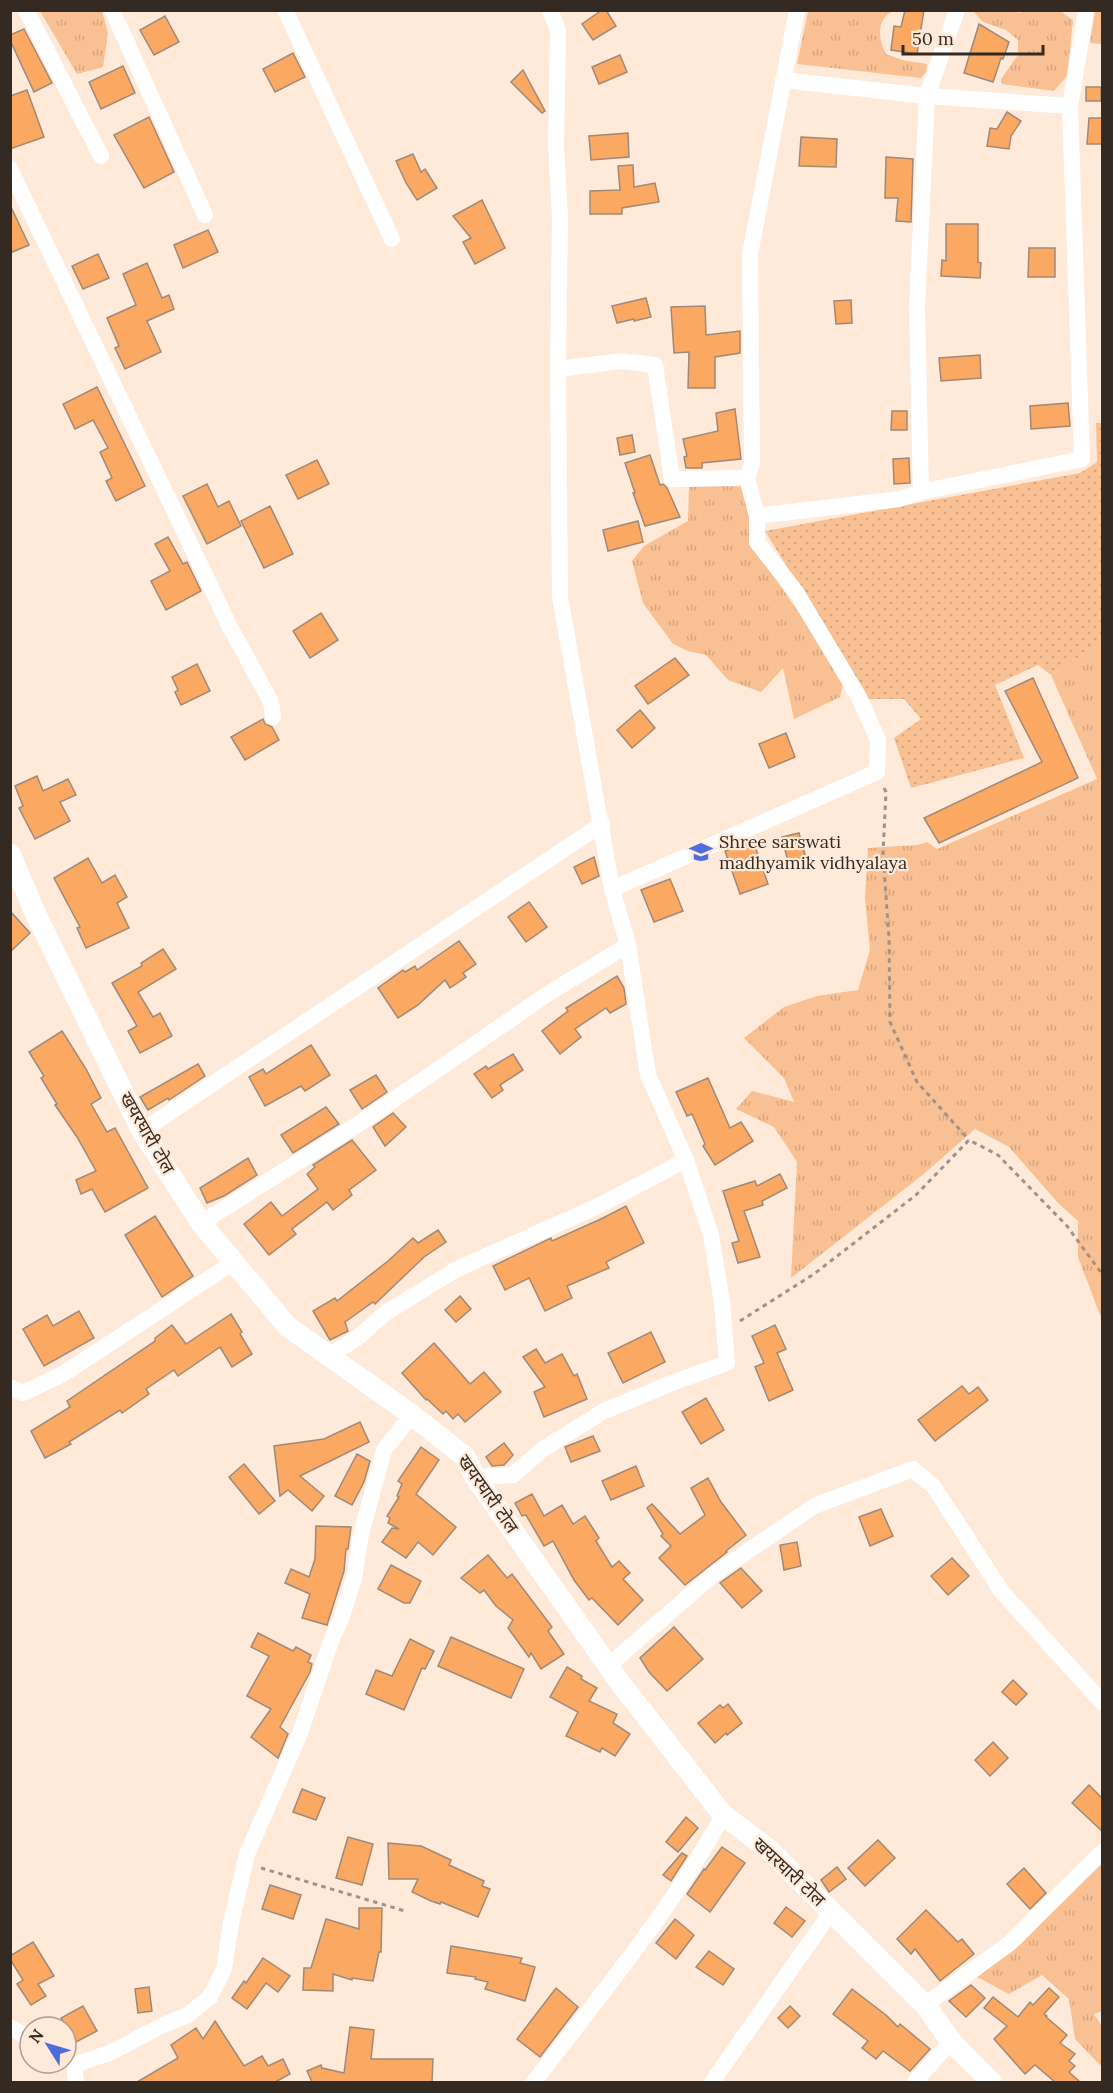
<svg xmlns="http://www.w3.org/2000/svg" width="1113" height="2093" viewBox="0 0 1113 2093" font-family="Lora,'Noto Sans Devanagari',serif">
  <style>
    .grass { fill: url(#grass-tufts) }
    .park { fill: url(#park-dots) }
    .building { fill: #fba863; stroke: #a18977; stroke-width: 1.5 }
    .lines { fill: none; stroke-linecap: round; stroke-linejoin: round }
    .path { stroke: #a29286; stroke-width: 3; stroke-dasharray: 4.5 4.5; stroke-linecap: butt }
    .minor { stroke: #fff; stroke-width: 16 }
    .tertiary { stroke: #fff; stroke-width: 21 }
    .labels { text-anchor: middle; stroke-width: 4.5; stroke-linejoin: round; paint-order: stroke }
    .poi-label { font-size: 18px; fill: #342a22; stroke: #ffeada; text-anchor: start }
    .street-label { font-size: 18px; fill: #342a22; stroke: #ffeada }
  </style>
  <defs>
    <pattern id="grass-tufts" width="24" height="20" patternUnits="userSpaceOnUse" patternTransform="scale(1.5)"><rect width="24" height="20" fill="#f9c093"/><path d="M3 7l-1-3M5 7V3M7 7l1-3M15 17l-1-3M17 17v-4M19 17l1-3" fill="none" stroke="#d6a57e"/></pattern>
    <pattern id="park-dots" width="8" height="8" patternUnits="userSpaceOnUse" patternTransform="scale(1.5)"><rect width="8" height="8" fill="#f9c093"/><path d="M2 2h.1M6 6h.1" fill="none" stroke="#d6a57e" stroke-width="1.8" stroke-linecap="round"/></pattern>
  </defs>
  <rect width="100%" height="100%" fill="#ffeada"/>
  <g class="grass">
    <polygon points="40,11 102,11 108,33 103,67 77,74"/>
    <path d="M893,11C875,20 879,40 886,54L902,60L927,64L926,72L921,78L797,64L808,11Z"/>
    <polygon points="973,11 1011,11 1020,13 1021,11 1060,11 1073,20 1067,76 1054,91 1002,84 1001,79 1018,55 1018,40 1006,30 983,22"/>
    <polygon points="1095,11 1102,11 1102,44 1090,43"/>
    <polygon points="742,483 750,508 752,544 844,679 840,697 794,719 783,668 761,692 728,680 706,655 688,651 673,644 643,603 632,561 644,546 688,521 689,487"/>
    <polygon points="1102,642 1102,1320 1078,1257 1078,1221 1058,1203 1009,1147 975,1129 925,1173 791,1278 797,1162 774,1127 736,1109 752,1091 794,1102 784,1078 744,1038 784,1007 817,996 858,990 870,950 865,898 868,848 917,845 927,842 937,849 1097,779 1051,675"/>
    <polygon points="1102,1861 1102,2011 1094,2014 1102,2026 1102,2067 1075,2039 1069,1999 1042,1975 1009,1994 977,1977 1021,1944"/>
  </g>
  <polygon class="park" points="1096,423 1102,423 1102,642 1051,675 1038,665 995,685 1024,758 911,788 894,738 921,719 904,699 868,699 765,531 1080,473 1097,462"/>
  <g class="building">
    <polygon points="602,10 606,10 616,26 593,40 582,24"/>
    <polygon points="905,10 924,10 917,54 891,50 894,26 901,27"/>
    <polygon points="165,16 179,42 154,55 140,30"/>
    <polygon points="979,24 1009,42 1003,59 1001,58 993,82 964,73"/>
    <polygon points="24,29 52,83 34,92 10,40 10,35"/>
    <polygon points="293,53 305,77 275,92 263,69"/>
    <polygon points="620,55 627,72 599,84 592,67"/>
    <polygon points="123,66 135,93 101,109 89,82"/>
    <polygon points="523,70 545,111 542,113 511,82"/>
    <rect x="1086" y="87" width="15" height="14"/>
    <polygon points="27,90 44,137 10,149 10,96"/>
    <polygon points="1007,112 1021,121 1011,136 1009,149 987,146 990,128 997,129"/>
    <polygon points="149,117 174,172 144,188 114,135"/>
    <polygon points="1089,118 1102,118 1102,144 1087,144"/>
    <polygon points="628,133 629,157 591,160 589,136"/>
    <polygon points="801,137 837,139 836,167 799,166"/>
    <polygon points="413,154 421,172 425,169 437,188 417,200 406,183 396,161"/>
    <polygon points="886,157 913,159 911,222 896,221 898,198 885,198"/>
    <polygon points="633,165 634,187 655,183 659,202 622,208 622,214 590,214 590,191 620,190 618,166"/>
    <polygon points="482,200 505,248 475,264 463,242 471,238 453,216"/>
    <polygon points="10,205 29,245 10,253"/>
    <polygon points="946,224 978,224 978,262 981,263 980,278 941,276 942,260 946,261"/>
    <polygon points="208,230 218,252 183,268 174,245"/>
    <polygon points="1029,248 1055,248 1055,277 1028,277"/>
    <polygon points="98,254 109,278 83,289 72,266"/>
    <polygon points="147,263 162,298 169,295 174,309 147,321 161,352 125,369 115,348 119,346 107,318 136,305 123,274"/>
    <polygon points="646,298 651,317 634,321 634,319 617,323 612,306"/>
    <polygon points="851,300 852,323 836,324 834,301"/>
    <polygon points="705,306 706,335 740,331 740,353 715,357 715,388 688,388 689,352 674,353 671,307"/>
    <polygon points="980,355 981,378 941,381 939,358"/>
    <polygon points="97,387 145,486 116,501 106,481 112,478 100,452 108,448 93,420 75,429 63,404"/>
    <polygon points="1068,403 1070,426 1031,429 1030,406"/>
    <polygon points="735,409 741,459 702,463 702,468 686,468 684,457 687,456 683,439 718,431 716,413"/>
    <polygon points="892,411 907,411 907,430 891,430"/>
    <polygon points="632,435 635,452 620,455 617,438"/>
    <polygon points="650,455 660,485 663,484 667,488 680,517 645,526 633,493 635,493 625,463"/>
    <polygon points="909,458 910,483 894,484 893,459"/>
    <polygon points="317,460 329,484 298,499 286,475"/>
    <polygon points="207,484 218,507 229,501 241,526 207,544 183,496"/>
    <polygon points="270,506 293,554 264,568 241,521"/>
    <polygon points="638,521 643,542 608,551 603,530"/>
    <polygon points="168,537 183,564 187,562 201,591 166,610 151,581 170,571 155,544"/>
    <polygon points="321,613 338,640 310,658 293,631"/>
    <polygon points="675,658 689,675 648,704 635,686"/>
    <polygon points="197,664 210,691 181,705 175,692 178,690 172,677"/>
    <polygon points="1033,678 1078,778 939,843 924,818 1042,762 1005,691"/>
    <polygon points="640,710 655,728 632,748 617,730"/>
    <polygon points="263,719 265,724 272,727 279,740 245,760 231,737"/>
    <polygon points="786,733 795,757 769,768 759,744"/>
    <polygon points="37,776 43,791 68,779 76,795 60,802 70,821 35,839 19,808 23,806 15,786"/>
    <polygon points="799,833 806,858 788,862 782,837"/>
    <polygon points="753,840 768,884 740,894 725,851"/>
    <polygon points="594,857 599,876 582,884 574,867"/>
    <polygon points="88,858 102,883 115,875 127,897 117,903 129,928 86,948 77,928 80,927 54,878"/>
    <polygon points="670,879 683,911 654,922 641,890"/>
    <polygon points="529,902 547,927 526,942 508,917"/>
    <polygon points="10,911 30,933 10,952"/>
    <polygon points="459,941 476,964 463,973 466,977 450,988 445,980 418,1005 398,1018 378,988 403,970 405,972 415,966 417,970"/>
    <polygon points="163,949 176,969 138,992 153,1017 160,1013 172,1036 140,1053 128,1031 137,1026 112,983 142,966 141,963"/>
    <polygon points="617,976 624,988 626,1004 610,1013 606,1008 575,1029 581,1037 560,1054 542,1031 568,1011 566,1008"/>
    <polygon points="62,1031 86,1069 101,1098 91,1104 107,1132 115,1128 148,1188 105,1212 92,1189 81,1194 76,1180 96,1171 77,1137 55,1105 57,1104 41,1078 44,1076 29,1052"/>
    <polygon points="311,1045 330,1075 305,1091 301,1086 265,1106 249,1077 263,1069 266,1074"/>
    <polygon points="513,1054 523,1070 500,1085 503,1090 492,1098 474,1074 486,1066 488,1069"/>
    <polygon points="198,1064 205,1076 169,1100 168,1098 148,1110 140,1097"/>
    <polygon points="376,1075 387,1092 362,1109 350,1090"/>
    <polygon points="708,1078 730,1128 741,1122 753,1141 715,1165 703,1146 705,1144 692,1114 687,1116 676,1092"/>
    <polygon points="326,1107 339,1124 293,1153 281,1135"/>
    <polygon points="393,1113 406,1127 385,1146 373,1127"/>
    <polygon points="352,1140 376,1170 349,1190 352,1195 333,1210 327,1202 292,1229 296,1234 269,1255 244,1224 271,1202 282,1216 318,1189 307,1174 315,1167 313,1165"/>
    <polygon points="248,1158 257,1175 224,1196 207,1203 200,1188"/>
    <polygon points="780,1174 787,1188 762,1201 763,1205 744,1211 760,1257 738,1263 732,1243 739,1241 723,1191 755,1181 757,1186"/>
    <polygon points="626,1206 644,1243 606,1262 609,1268 567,1286 572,1298 545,1311 529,1278 505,1290 493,1266 551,1238 552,1241 603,1218"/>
    <polygon points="155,1216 193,1276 162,1297 125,1235"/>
    <polygon points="438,1230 446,1242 424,1257 375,1304 373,1302 345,1322 348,1331 330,1340 313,1311 335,1298 337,1301 388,1261 413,1238 418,1243"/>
    <polygon points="460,1296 471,1309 456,1322 445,1310"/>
    <polygon points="79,1311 94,1338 44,1366 23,1329 47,1315 53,1326"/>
    <polygon points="231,1314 242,1332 240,1334 252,1354 232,1367 220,1347 178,1376 174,1370 146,1389 149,1394 122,1413 120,1410 69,1442 71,1444 45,1458 31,1431 70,1407 67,1401 155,1341 155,1338 172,1325 186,1344"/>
    <polygon points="775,1325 786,1349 777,1353 793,1390 769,1401 755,1367 764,1363 752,1336"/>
    <polygon points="651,1332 665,1362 623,1383 608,1353"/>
    <polygon points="434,1343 470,1384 484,1372 501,1392 465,1422 458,1414 453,1419 446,1411 443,1414 427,1399 426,1400 402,1373"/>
    <polygon points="536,1349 545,1363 562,1354 574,1376 577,1374 587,1399 544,1417 534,1392 545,1387 523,1357"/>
    <polygon points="962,1386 969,1394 978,1387 988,1400 935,1441 918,1420"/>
    <polygon points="706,1398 724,1430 701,1444 682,1412"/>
    <polygon points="360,1422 369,1442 300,1476 324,1496 312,1511 288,1490 280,1496 274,1446 324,1439"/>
    <polygon points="593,1436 600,1451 571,1462 565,1447"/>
    <polygon points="504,1443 513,1455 504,1465 492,1466 486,1457"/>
    <polygon points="421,1447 439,1460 416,1494 456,1527 433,1555 418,1542 406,1558 382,1542 392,1528 399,1529 388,1523 390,1518 387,1516 399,1497 397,1496 402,1484 398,1481"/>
    <polygon points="357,1454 370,1461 364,1482 352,1505 335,1496"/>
    <polygon points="244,1464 275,1501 259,1514 229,1477"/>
    <polygon points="636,1466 644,1486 611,1500 602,1481"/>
    <polygon points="708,1478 721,1502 746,1535 726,1551 727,1552 685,1585 659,1558 671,1546 661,1536 663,1534 647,1508 652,1504 680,1534 705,1515 691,1488"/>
    <polygon points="532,1494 544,1516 562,1505 573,1524 585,1516 599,1538 596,1541 612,1567 619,1561 630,1573 623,1579 643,1600 618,1625 592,1598 589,1600 574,1580 553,1541 544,1546 526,1515 522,1516 515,1503"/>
    <polygon points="881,1509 893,1536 870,1546 859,1517"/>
    <polygon points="316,1526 351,1527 348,1549 346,1549 344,1571 327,1625 302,1618 310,1594 285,1583 291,1569 309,1577 315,1559"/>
    <polygon points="797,1542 801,1566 784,1570 780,1545"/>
    <polygon points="488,1555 507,1578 512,1574 552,1627 548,1631 564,1654 541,1669 531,1653 529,1657 508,1628 513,1620 496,1606 484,1590 480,1593 461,1578"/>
    <polygon points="952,1558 969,1576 948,1595 931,1576"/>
    <polygon points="391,1565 421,1581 410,1603 404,1603 378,1589"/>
    <polygon points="741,1568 762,1591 742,1608 720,1583"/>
    <polygon points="674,1627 703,1659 667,1691 649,1672 640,1658"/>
    <polygon points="258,1633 293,1651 296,1647 311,1655 308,1662 312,1664 310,1672 280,1727 288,1734 278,1758 251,1737 271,1709 247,1696 269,1656 251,1647"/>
    <polygon points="451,1637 524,1669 511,1698 438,1666"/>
    <polygon points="410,1639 434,1651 425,1669 422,1668 404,1710 366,1694 376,1670 392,1676"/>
    <polygon points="567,1667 582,1676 581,1679 597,1688 589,1701 617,1714 613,1723 630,1734 615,1756 602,1748 600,1752 566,1736 578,1712 550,1697"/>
    <polygon points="1013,1680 1027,1694 1016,1705 1002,1692"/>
    <polygon points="728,1704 742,1723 727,1735 726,1733 715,1743 698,1723 720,1705 723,1708"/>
    <polygon points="993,1742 1008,1758 990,1776 975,1760"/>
    <polygon points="1089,1785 1102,1798 1102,1831 1072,1803"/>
    <polygon points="302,1789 325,1798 316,1820 293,1812"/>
    <polygon points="686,1817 698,1828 678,1852 666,1842"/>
    <polygon points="348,1837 373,1844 362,1885 336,1878"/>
    <polygon points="878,1840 895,1858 865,1886 848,1868"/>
    <polygon points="388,1843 421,1846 451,1860 449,1865 484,1881 482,1886 490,1889 478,1917 441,1902 440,1904 431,1901 412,1892 418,1879 389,1879"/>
    <polygon points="722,1847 745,1863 710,1912 687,1894 704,1869 705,1870"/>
    <polygon points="682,1853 687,1856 671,1881 663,1875"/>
    <polygon points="837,1867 846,1879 829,1892 821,1880"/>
    <polygon points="1024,1868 1046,1893 1030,1909 1007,1884"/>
    <polygon points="270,1885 301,1895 293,1919 262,1909"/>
    <polygon points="786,1907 805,1921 792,1937 774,1923"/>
    <polygon points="359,1908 382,1908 381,1952 379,1952 373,1981 352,1978 352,1980 333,1974 333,1991 303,1990 304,1968 311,1968 326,1919 359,1929"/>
    <polygon points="926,1910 958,1942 962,1939 974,1954 940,1981 915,1949 911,1954 897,1939"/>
    <polygon points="675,1919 694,1935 676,1959 656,1943"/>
    <polygon points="33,1942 54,1976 38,1984 46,1996 31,2005 17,1984 23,1980 10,1959 10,1956"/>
    <polygon points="451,1946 522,1958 520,1963 535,1967 525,2001 485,1989 488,1982 475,1979 476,1977 447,1973"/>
    <polygon points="709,1951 734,1969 723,1985 696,1967"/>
    <polygon points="263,1958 290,1976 278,1992 266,1983 247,2009 232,1998 244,1981 246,1983"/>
    <polygon points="971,1985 985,1998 966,2017 949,2001"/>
    <polygon points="149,1987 152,2011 138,2013 135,1989"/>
    <polygon points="556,1988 578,2007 540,2057 517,2039"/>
    <polygon points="1049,1988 1059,1997 1044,2014 1047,2016 1046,2017 1067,2035 1060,2043 1075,2054 1069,2061 1075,2066 1069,2072 1080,2082 1055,2082 1035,2065 1025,2074 994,2039 1007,2026 984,2008 993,1997 1018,2017 1030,2002 1033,2005"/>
    <polygon points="852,1989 886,2015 898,2027 900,2024 930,2049 910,2071 883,2051 876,2059 862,2048 868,2041 833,2014"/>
    <polygon points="83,2006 97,2031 74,2043 61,2018"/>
    <polygon points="790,2006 800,2016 788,2028 778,2018"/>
    <polygon points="215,2021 244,2066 262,2056 268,2066 283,2059 290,2074 277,2081 278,2082 137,2082 178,2058 171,2045 196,2028 203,2039"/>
    <polygon points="350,2027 374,2030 371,2059 433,2059 432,2082 312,2082 307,2071 321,2065 322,2068 344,2073"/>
  </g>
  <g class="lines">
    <g class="path">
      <polyline points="884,788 886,792 883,853 889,939 890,1022 917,1082 969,1140"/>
      <polyline points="740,1321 814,1274 916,1195 969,1140 998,1155 1067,1226 1102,1274"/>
      <polyline points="261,1868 405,1911"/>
    </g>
    <g class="minor">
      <polyline points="26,10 101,156"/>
      <polyline points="112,10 205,215"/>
      <polyline points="285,10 392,239"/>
      <polyline points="783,80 927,96 1070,106"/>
      <polyline points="10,169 230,627 271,702 273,717"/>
      <polyline points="558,369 622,361 655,365 672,479 747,478"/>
      <polyline points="921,492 917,308 927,96 957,10"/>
      <polyline points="757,516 900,499 921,492 1082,459 1070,106 1086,10"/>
      <polyline points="612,889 877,772 878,740 859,697 796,592 757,542 757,516 747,478 752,464 750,254 797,10"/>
      <polyline points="142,1131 602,824"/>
      <polyline points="201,1223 360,1123 549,993 628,945"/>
      <polyline points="329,1356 357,1338 387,1312 457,1269 598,1206 686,1160"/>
      <polyline points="10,1387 23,1393 63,1374 234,1262"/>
      <polyline points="475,1477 513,1475 543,1449 604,1411 677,1381 727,1363 722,1303 711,1235 686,1160 648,1075 628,945 612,889 560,597 558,369 560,216 556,146 558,30 550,10"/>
      <polyline points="608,1666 713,1575 814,1506 913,1469 934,1487 1002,1592 1102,1702"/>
      <polyline points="925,2005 1010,1943 1102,1852"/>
      <polyline points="10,2027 30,2039"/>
      <polyline points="76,2082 74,2065 112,2052 161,2026 188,2015 210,1997 224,1969 231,1923 247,1854 300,1733 331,1641 341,1619 354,1578 361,1534 384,1450 412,1415"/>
      <path d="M534,2082C600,1995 671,1911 723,1815"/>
      <polyline points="712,2082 831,1912"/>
      <polyline points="915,2082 951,2041"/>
    </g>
    <polyline class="tertiary" points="10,854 37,917 142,1131 201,1223 287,1326 412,1415 465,1457 475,1477 618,1680 723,1815 767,1848 925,2005 951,2041 991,2082"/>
  </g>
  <defs>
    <g id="school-bare" transform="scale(1.8)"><path d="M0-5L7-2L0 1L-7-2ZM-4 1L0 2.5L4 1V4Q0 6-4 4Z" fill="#4e6be0" stroke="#ffeada" stroke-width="2.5" paint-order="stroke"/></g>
  </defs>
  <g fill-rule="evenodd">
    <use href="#school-bare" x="701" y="852"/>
  </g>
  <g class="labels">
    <g class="poi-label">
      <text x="719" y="848">Shree sarswati<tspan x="719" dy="21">madhyamik vidhyalaya</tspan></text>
    </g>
    <g class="street-label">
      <text transform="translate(147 1133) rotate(60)" y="6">खयरघारी टोल</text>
      <text transform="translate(488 1494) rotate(55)" y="6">खयरघारी टोल</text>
      <text transform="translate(789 1872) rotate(43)" y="6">खयरघारी टोल</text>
    </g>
  </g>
  <rect width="1113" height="2093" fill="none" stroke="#342a22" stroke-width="24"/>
  <g transform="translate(48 2045) rotate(307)"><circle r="28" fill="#ffeada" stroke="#ae9d90" stroke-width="1.5"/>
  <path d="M0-4.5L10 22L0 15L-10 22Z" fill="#4e6be0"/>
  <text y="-9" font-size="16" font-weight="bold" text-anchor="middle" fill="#342a22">N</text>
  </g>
  <path d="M903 45v9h140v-9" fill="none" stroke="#342a22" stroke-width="3"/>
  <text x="912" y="45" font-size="18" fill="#342a22" stroke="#ffeada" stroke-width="4.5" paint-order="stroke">50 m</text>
</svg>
